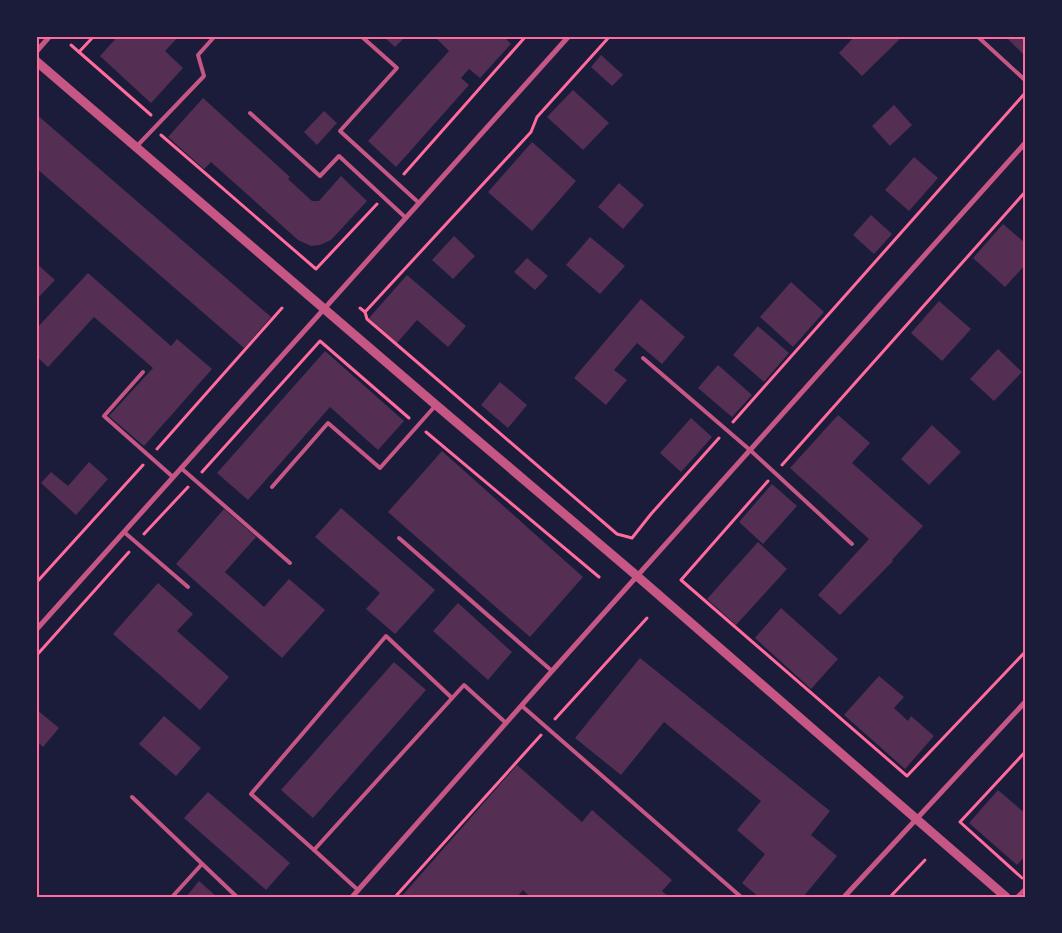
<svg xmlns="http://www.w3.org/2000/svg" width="1062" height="933" viewBox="0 0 1062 933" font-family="Georgia,serif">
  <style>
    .building { fill: #542f53 }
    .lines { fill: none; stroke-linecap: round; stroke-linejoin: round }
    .path { stroke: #ff6b9d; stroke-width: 3 }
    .service { stroke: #c65784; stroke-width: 4 }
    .minor { stroke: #c65784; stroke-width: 5 }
    .tertiary { stroke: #c65784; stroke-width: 9 }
    .neatline { fill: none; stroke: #ff6b9d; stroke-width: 2 }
  </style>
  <rect width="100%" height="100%" fill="#1b1b3a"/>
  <g class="building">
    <polygon points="118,36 179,36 165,51 183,68 151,103 100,56"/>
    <polygon points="383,36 406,36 395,47"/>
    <polygon points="434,36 503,36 511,44 480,78 469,69 461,78 469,85 396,167 368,141 449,51"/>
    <polygon points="855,36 903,36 862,76 839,53"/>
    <polygon points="1005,36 1026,36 1026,57"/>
    <polygon points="601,55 623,75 612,86 591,67"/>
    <polygon points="573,90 609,123 583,150 547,117"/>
    <polygon points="203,98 290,177 288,179 312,201 319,201 341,176 367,201 331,240 320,245 311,246 298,240 211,162 204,169 168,137"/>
    <polygon points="894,105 912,125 890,146 872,126"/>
    <polygon points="324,111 337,123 317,145 304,132"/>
    <polygon points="36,114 271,317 244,348 36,168"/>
    <polygon points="532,142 576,181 532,231 488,192"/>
    <polygon points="914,157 938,178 909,211 885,190"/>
    <polygon points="619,183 644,205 623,229 598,207"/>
    <polygon points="871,215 892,234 874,254 853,235"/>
    <polygon points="1003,224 1026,244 1026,264 1005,287 973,258"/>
    <polygon points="454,236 475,256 453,279 432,260"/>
    <polygon points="590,237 625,266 600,294 566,265"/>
    <polygon points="527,258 548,276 535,290 514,272"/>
    <polygon points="36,263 55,280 36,300"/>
    <polygon points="88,273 171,346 177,339 212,369 144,446 109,416 153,368 94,317 48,367 36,356 36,329"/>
    <polygon points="407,275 466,326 448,347 417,320 397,343 369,318"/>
    <polygon points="791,282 824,312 793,347 760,317"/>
    <polygon points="641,299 685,337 662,364 637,343 614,370 627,380 606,405 574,378"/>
    <polygon points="939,301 971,329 942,361 911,333"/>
    <polygon points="758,326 789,353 764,382 733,355"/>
    <polygon points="998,349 1022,372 994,401 970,379"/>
    <polygon points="325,351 404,421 378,450 330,407 248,500 217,473"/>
    <polygon points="718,365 752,395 732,417 698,388"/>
    <polygon points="500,382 527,405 508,428 481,405"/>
    <polygon points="838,415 870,443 852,463 923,526 892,560 893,561 840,615 818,595 869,539 790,468"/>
    <polygon points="691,418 712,437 681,472 660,453"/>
    <polygon points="932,425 961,452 929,485 901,459"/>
    <polygon points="442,451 583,577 530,637 388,512"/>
    <polygon points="89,462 108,479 76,515 41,483 51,472 68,486"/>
    <polygon points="772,484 797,506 763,544 739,522"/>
    <polygon points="341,508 435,590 395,634 366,609 380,593 315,537"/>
    <polygon points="224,509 256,537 225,572 264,607 289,579 325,610 282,658 176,564"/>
    <polygon points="758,542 787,569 736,625 707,599"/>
    <polygon points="158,583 193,614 177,631 229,677 200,710 113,634"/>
    <polygon points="458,603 512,652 488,680 433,631"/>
    <polygon points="781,608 838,659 811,689 755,638"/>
    <polygon points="640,658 830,811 811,835 837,856 803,897 759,897 742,883 765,854 737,830 761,801 664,722 621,775 575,738"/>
    <polygon points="394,662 426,690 313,818 281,790"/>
    <polygon points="879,676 904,697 894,708 908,721 911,716 934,736 905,769 844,715"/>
    <polygon points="36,709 59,728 43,747 40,744 36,748"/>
    <polygon points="164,716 201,748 176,776 139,744"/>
    <polygon points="517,765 582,822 592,810 672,880 662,891 669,897 530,897 523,890 517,897 401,897"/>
    <polygon points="998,790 1026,814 1026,855 1017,865 969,823"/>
    <polygon points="208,792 290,863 266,890 184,818"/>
    <polygon points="199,881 217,897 186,897"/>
  </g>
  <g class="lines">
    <g class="path">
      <polyline points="71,45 151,115"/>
      <polyline points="79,52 94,36"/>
      <polyline points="36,101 37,100"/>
      <polyline points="161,135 316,269 377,204"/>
      <polyline points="404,174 526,36"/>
      <polyline points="360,308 365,312 367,319 617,534 632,538 651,514 719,438"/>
      <polyline points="365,312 531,132 537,117 610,36"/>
      <polyline points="733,422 1026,92"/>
      <polyline points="426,432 599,577"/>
      <polyline points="157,449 282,308"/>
      <polyline points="782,465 1026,191"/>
      <polyline points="202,472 320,341 409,418"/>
      <polyline points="768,481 681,580 907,776 1026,651"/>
      <polyline points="144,534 188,487"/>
      <polyline points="36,583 143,465"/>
      <polyline points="36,656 129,552"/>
      <polyline points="555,719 647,618"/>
      <polyline points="1022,878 960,822 1026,751"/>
      <polyline points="395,897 541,735"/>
      <polyline points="890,897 925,860"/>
    </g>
    <g class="service">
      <polyline points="361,36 397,68 340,131 419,203"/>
      <polyline points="977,36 1026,81"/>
      <polyline points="250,113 320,176 339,156 406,218"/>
      <polyline points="136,147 204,76 198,55 215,36"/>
      <polyline points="643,358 750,450 852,544"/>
      <polyline points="143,372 104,416 173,477"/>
      <polyline points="181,468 290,563"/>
      <polyline points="272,487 328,423 380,468 436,405"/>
      <polyline points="124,532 188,587"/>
      <polyline points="399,538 552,671"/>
      <polyline points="522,706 740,896"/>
      <polyline points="132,797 237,897"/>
      <polyline points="314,850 251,794 386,636 452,698"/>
      <polyline points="358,890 314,850 464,685 506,723"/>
      <polyline points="172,897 202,864"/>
      <polyline points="1017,897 1026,888"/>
    </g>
    <g class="minor">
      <polyline points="36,52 50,36"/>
      <polyline points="36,630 569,36"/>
      <polyline points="352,897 552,671 1026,142"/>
      <polyline points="844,897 1026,701"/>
    </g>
    <polyline class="tertiary" points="36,61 436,405 637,576 1006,897"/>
  </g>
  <rect width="1062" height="933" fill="none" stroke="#1b1b3a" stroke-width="75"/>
  <rect x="38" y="38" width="986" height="858" class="neatline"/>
</svg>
